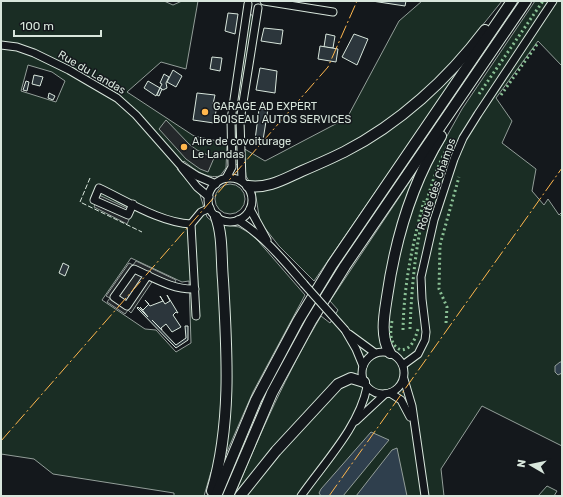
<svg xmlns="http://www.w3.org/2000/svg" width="563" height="497" viewBox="0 0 563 497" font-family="Rubik,sans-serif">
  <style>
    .green { fill: #1a2d24; stroke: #939e99; fill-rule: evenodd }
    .parking { fill: #24282b; stroke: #939e99 }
    .water { fill: #2f3f4d; stroke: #939e99 }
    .building { fill: #2c363c; stroke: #d8e6dc }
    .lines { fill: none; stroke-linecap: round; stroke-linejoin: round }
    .minor-casing { stroke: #d8e6dc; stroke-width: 9 }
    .highway-casing { stroke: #d8e6dc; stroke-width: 12 }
    .minor { stroke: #14181c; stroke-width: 7 }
    .highway { stroke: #14181c; stroke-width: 10 }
    .minor-bridge-casing { stroke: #d8e6dc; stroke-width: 9; stroke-linecap: butt }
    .minor-bridge { stroke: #14181c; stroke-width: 7 }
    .hedge { stroke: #8ac095; stroke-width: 3; stroke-dasharray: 2 3; stroke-linecap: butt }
    .fence { stroke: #d8e6dc; stroke-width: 1; stroke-dasharray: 5 2; stroke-linecap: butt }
    .power { stroke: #ffb74d; stroke-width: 1; stroke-dasharray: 14 3 2 3; stroke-linecap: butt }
    .poi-dot { fill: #ffb74d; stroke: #14181c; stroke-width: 1.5 }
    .labels { text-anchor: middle; stroke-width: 3; stroke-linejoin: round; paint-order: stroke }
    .street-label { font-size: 11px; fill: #d8e6dc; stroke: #14181c }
    .poi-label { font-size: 11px; fill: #d8e6dc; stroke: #14181c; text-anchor: start }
  </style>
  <rect width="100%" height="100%" fill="#14181c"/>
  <g class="green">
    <path d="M1,1H164L173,5L182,1H198L186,69L161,62L127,92L194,136L227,143L226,168L220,176C206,179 195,170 184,161L177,169L200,195L207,217L214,223L239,227L253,235L305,295L253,392L222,463L211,472L204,496H174V493L53,474L34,459L1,454ZM28,65L52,72L65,81L56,102L21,91ZM131,258L182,282L189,281L191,343L176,352L156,330L145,329L102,300Z"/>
    <polygon points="422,1 502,1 456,58 463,65 314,281 279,246 260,222 255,191 246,176 243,148 265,161 347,118 399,21"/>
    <path d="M535,1H562V66L538,41L496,98L512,121L502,143L536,169L532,191L544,205L548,199L559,215L562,212V446L482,406L441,469L444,496H238L235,494C260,433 287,373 321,316L330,323L338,310L330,301L420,166L428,170L462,109Z"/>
    <polygon points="250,14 252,15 253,19 238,165 234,164 232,122"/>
    <circle cx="230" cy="199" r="15"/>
    <polygon points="547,486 557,491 554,496 538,496"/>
  </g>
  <g class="parking">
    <polygon points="166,120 189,144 197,150 214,158 208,172 200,169 186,159 159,129"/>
    <polygon points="99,195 133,211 127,224 94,207"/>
    <polygon points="136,261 176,280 174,284 156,276 131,313 128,310 125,314 107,302 110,298 106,296 129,263 133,265"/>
  </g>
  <g class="water">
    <polygon points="560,362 562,362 562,373 558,375 555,372 555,366"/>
    <polygon points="371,432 389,440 343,496 321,496 319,493 321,489"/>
    <polygon points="397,448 407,496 356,496 392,450"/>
  </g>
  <g class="building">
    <polygon points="372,1 406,1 405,6"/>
    <polygon points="228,13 238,14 235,34 225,31"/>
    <polygon points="264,28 283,30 281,44 261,41"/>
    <polygon points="326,34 335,36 333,48 324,47"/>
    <polygon points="354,34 368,39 357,65 342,57"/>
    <polygon points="320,46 338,49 336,62 318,59"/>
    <polygon points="212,57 222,58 220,71 210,69"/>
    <polygon points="260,68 277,71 275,93 256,90"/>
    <polygon points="173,70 182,76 176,87 167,82"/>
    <polygon points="164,74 169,77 166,83 167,88 163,90 160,88 162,84 160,83"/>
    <polygon points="34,75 43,77 40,86 32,84"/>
    <polygon points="26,81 29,82 27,91 23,90"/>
    <polygon points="148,81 160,88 156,96 144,88"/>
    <polygon points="160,88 162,89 159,96 157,95"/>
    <polygon points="49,93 55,96 53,100 48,98"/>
    <polygon points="197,93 215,95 213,104 217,105 214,123 193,120"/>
    <polygon points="259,109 268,109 263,140 255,140"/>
    <polygon points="63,263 69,266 65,276 59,273"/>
    <polygon points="167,295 178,313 176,312 173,315 181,327 172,332 166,324 161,328 162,330 152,320 176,345 186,338 185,326 188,326 188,340 176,348 137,308 138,307 148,317 140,307 143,310 149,304 145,300 150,306 163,301 160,296 165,304 170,301"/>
  </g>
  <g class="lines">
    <g class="minor-casing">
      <g id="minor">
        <polyline points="264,1 333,12"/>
        <polyline points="1,45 17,47 34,53 69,70 117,98 136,115 180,165 197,176 216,184"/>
        <polyline points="182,168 197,187 209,197"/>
        <polyline points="226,178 232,167 231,120 248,4"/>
        <circle cx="230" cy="200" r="22"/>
        <polyline points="242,181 240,121 258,8"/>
        <path d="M133,204L128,215L94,200L99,188C127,201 161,223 191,224"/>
        <polyline points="250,209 267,240"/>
        <path d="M238,220C265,237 284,261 304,284"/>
        <path d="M148,275L127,306L114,297L134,269C154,278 173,290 195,289"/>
        <polyline points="196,316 191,224 201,212 210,208"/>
        <polyline points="345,330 356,349 363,366"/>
        <polyline points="349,334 375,353"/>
        <circle cx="383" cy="373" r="21"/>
        <polyline points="403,365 418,354 425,340 426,332 422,299 421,277 434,220 454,159 463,138 478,114 553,1"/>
        <polyline points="404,379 412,406 425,496"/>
        <polyline points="390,393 401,400 410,417"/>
        <polyline points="356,421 385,394"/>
        <path d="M301,496C324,463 359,427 367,387"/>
      </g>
    </g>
    <g class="highway-casing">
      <g id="highway">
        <path d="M248,186C268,189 284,179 302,171C316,165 330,159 344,152C399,124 448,79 485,30"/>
        <path d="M390,353C380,336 384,316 387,297C395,241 411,185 441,136"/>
        <path d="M212,491C232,422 227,351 223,280C221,259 223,236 216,217"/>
        <polyline points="216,496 256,400 298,321 332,265 512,1"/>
        <polyline points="228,496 272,393 311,321 345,266 526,1"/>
        <polyline points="240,496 276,451 338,384 351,378 364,382"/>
      </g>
    </g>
    <use href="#minor" class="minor"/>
    <use href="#highway" class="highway"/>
    <g class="minor-bridge-casing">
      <polyline id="minor-bridge" points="304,284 345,330"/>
    </g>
    <use href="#minor-bridge" class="minor-bridge"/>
    <g class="hedge">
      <polyline points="479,94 543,1"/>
      <polyline points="501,95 538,43"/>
      <polyline points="562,216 562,215"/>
      <path d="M392,321C390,332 389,345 401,350C412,349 415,339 418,329"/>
      <polyline points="446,323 447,307 439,289 440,245 459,177"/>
      <path d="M410,329C412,278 417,226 434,178C438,166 444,155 448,144"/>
      <path d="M403,330C404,283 412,246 424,201"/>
    </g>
    <polyline class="fence" points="90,178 80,202 142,232"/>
    <g class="power">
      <polyline points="1,441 328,67 357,1"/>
      <polyline points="329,496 562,168"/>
    </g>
  </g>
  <g class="poi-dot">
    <circle cx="205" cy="112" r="4"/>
    <circle cx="184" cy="147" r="4"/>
  </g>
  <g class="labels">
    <g class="street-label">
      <text transform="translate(92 72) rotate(30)" y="4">Rue du Landas</text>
      <text transform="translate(436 184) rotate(-71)" y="4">Route des Champs</text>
    </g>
    <g class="poi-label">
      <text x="213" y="110">GARAGE AD EXPERT<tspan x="213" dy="13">BOISEAU AUTOS SERVICES</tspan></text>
      <text x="192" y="145">Aire de covoiturage<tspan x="192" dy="13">Le Landas</tspan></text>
    </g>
  </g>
  <rect width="563" height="497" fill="none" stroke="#d8e6dc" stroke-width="4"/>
  <g transform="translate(531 465) rotate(279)" stroke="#14181c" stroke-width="3" paint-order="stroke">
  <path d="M0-3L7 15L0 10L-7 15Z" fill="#d8e6dc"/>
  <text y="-6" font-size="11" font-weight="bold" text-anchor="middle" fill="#d8e6dc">N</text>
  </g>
  <path d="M14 30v6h87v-6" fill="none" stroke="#d8e6dc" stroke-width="2"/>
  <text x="20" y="30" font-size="12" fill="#d8e6dc" stroke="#14181c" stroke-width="3" paint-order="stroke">100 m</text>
</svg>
